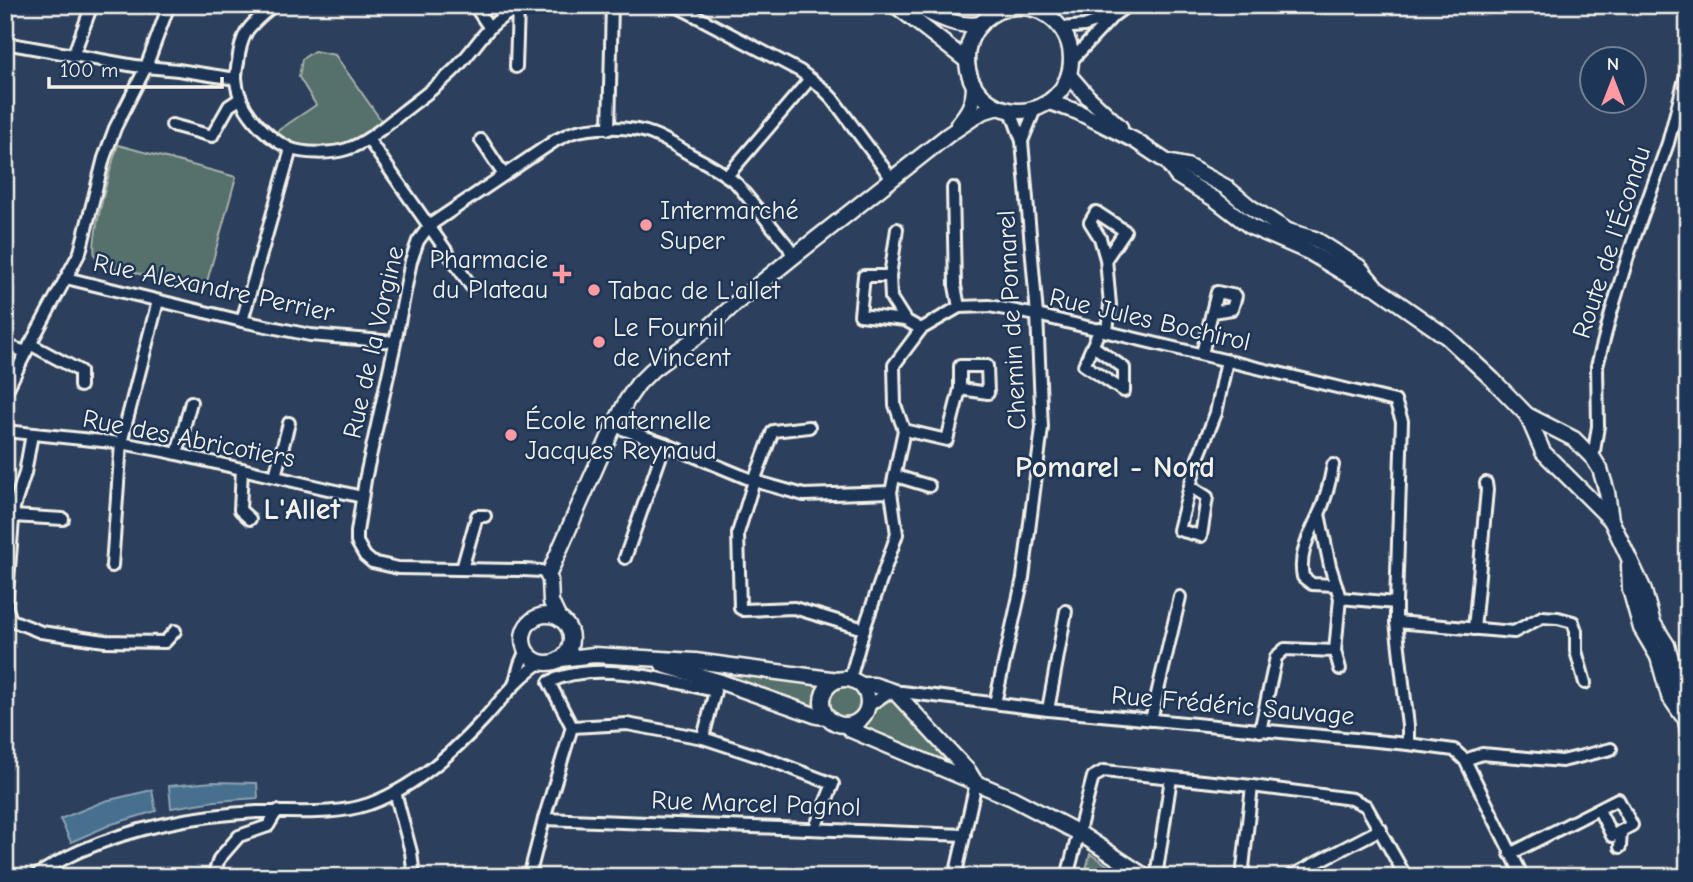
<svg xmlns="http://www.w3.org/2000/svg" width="1693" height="882" viewBox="0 0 1693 882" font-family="'Comic Neue',sans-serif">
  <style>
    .green { fill: #576f6c; stroke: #a6b0aa; stroke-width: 2 }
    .water { fill: #476f8f; stroke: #8ca3b3; stroke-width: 2 }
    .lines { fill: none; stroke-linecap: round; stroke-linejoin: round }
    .street-casing { stroke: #f4f1e8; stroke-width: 16 }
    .secondary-casing { stroke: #f4f1e8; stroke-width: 19 }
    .street { stroke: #1d3557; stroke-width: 10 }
    .secondary { stroke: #1d3557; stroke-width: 14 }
    .poi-dot { fill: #ff9aa2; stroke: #1d3557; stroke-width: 2.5 }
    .labels { text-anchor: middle; stroke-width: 5; stroke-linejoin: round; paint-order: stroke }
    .poi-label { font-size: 26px; fill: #f4f1e8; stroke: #1d3557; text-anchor: start }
    .street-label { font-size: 26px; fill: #f4f1e8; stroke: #1d3557 }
    .quarter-label { font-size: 30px; font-weight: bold; fill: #f4f1e8; stroke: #1d3557 }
  </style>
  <rect width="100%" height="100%" fill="#2c3f5d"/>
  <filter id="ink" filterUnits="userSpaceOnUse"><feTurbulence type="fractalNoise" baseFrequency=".0143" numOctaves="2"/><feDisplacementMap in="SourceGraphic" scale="14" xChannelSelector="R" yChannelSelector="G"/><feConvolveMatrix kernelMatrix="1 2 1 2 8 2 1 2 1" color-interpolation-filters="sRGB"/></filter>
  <g filter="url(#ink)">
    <g class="green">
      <polygon points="314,51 335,55 385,126 368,139 320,153 270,136 316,105 299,77 302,59"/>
      <path d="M118,145L236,177L205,289L105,266L95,256C90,238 111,166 118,145Z"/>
      <polygon points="699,665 821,682 817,692 817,708 751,685 698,671"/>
      <circle cx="845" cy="702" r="17"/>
      <path d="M892,697L951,758L948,766L865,730L862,724C869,710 878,703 892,697Z"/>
      <polygon points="1090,854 1126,877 1084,877"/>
    </g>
    <g class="water">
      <polygon points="213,782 257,783 258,798 215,801 171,808 169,786"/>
      <polygon points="152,790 156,811 112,824 71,842 60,819 105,801"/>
    </g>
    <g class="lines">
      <g class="street-casing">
        <g id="street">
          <path d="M274,5C264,13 254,21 247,31C242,39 239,52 238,62C237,67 236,73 236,78C237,107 264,136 289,148C303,154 332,154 347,149C368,142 386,125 404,111C423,96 442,83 458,66C483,39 490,16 529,5"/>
          <polyline points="474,5 489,27"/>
          <polyline points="664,5 678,7 690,13 800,71 822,88 832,98 892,179"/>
          <polyline points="1061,28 1084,26 1107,18"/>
          <polyline points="5,43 135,66 178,70 236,79"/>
          <polyline points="73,56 92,5"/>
          <polyline points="1072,60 1113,16 1128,5"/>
          <polyline points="516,67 518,8"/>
          <polyline points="172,125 212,136 229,106 241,98"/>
          <polyline points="609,129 612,5"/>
          <polyline points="368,139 471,286"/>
          <polyline points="481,140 504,175"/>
          <polyline points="1022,141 1035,109"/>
          <polyline points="727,176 810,79"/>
          <polyline points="953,188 955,286 959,307"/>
          <polyline points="897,229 890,276 891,298 905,320"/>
          <polyline points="1106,259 1100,238 1090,222 1096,212 1125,231 1106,259 1110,305 1107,331"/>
          <polyline points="890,276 864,276 860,315 905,320 921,329"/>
          <polyline points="66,278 242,321 310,335 395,342"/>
          <polyline points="242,321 291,149"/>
          <polyline points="30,344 80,371 80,386"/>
          <polyline points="5,345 26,352"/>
          <polyline points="1093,346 1124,368 1124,391 1084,365 1100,329"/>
          <polyline points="1202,354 1212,312 1232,309 1236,296 1217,292 1212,312"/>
          <polyline points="5,394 26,352 80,252 104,158 115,128 146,67 169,5"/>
          <polyline points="614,426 665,444 754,481 804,495 891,492"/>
          <polyline points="809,427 773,431 754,481 738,533 740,608 744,610 794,608 864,629"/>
          <polyline points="904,430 947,440 960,389 960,366 987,366 988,393 960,389"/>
          <polyline points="5,431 121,443 164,451 362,497"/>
          <polyline points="32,434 25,473 14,507 6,606 11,620 41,632 105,641 165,642 175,631"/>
          <polyline points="177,454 191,402"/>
          <polyline points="1593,458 1598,426 1597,366 1611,313 1629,253 1668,143 1688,67"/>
          <path d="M1333,465C1330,482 1326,498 1319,514C1310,534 1298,554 1303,577L1312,584L1336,585"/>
          <polyline points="242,469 240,510 250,519"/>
          <polyline points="275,476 289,423"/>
          <polyline points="896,476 929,486"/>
          <polyline points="1190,486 1179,530 1201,536 1207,497 1190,486 1198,458 1216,413 1227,360"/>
          <polyline points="1319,514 1330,566 1340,598 1396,603"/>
          <polyline points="13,516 63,519"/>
          <polyline points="625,558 665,444"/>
          <polyline points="112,566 121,443 158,301"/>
          <polyline points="462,569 477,516 485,516"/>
          <path d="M548,576L541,571L523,570L398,568L372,562L365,556L357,542V532L365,480L394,348L411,261L418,241L430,225L556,140C561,138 566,135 571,133C592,126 633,126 652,134C666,139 679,148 691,155C707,163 723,172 737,184L788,246L793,257"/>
          <polyline points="1340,598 1335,651 1340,669"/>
          <polyline points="1396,622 1514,632 1542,617 1558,618 1573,622 1576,631 1576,651 1585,683"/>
          <polyline points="1474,629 1487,490 1486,483"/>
          <polyline points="850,679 864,629 897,534 891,492 904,430 895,405 894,365 921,329 959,307 989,306 1037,315 1395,401 1402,421 1396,603 1396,622 1408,726 1408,744"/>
          <polyline points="514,685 520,664 526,650"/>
          <polyline points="995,703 1023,578 1042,428 1037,315 1022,141 1011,111"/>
          <polyline points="867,707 886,694 902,692 1048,710 1408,744 1454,750 1465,760 1523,877"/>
          <polyline points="1048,710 1066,611"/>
          <polyline points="1151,720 1180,597"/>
          <polyline points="572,727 627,724 703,738 770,760 833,784 815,828"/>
          <path d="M572,727L549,682C595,659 667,680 715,691L703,738"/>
          <polyline points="1260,731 1276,657 1285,649 1335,651"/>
          <polyline points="1465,760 1482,754 1562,761 1611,749"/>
          <polyline points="395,792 411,852 414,877"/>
          <polyline points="544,819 965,835"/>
          <polyline points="1620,847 1621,831"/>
          <polyline points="1510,854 1618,799 1632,825 1612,836 1599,810"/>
          <path d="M34,877C49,867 64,858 80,851C135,827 197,815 257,812C293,811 334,816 369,804C413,788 452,754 484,719C502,699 518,678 540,663"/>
          <polyline points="213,877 219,859 239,836 268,826 277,811"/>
          <polyline points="529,877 544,819 572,727"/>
          <polyline points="955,877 976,783"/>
          <polyline points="1067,877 1093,777 1104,771 1252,786 1352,799 1366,806 1406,877"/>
          <polyline points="1156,877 1171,778"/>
          <polyline points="1242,877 1252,786"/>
          <polyline points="1289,877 1381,829"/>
        </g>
      </g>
      <g class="secondary-casing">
        <g id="secondary">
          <polyline points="895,5 967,61"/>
          <path d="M914,5C936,16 956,28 981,24"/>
          <circle cx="1019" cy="59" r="52"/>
          <polyline points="1069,75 1088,97 1120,127"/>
          <polyline points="1049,102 1078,112 1134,140 1167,162 1177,176 1216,200 1251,227 1309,252 1354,279 1377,288 1447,337 1493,380 1527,415 1574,439 1593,458 1600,469 1607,492 1611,520 1643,588 1653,623 1667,645 1681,694 1688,731"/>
          <path d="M958,124C969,111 974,102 974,85"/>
          <polyline points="1167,162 1187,166 1226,187 1250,207 1288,231 1315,239 1359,267 1376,287"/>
          <polyline points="1527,415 1543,452 1611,520"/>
          <polyline points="1629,565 1630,589 1641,628 1658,657 1669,696 1682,715"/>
          <circle cx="547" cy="639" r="24"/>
          <polyline points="558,617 551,602 550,580 548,576 614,426 627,400 638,384 652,370 707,329 736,303 793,257 948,135 982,112 998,107"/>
          <polyline points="561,659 594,655 695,661 838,680"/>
          <polyline points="663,665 721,682 817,716 827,717"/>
          <circle cx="845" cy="702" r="23"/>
          <polyline points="861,685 874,685 895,692 956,758 969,772 975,782"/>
          <polyline points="846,725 851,730 1012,798 1079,833 1146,877"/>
        </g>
      </g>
      <use href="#street" class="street"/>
      <use href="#secondary" class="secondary"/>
    </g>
  </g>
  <g class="poi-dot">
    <circle cx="646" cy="225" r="7"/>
    <path d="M558.5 263.5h7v7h7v7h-7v7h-7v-7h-7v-7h7z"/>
    <circle cx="594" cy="290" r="7"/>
    <circle cx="599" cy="342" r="7"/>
    <circle cx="511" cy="435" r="7"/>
  </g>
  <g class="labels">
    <g class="poi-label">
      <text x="660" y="219">Intermarché<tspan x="660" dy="30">Super</tspan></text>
      <text x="548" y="268" text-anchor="end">Pharmacie<tspan x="548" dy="30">du Plateau</tspan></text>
      <text x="608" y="299">Tabac de L'allet</text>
      <text x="613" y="336">Le Fournil<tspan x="613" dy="30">de Vincent</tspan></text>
      <text x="525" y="429">École maternelle<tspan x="525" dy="30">Jacques Reynaud</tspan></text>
    </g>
    <g class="street-label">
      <text transform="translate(1611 242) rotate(-72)" y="9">Route de l'Écondu</text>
      <text transform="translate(214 287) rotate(12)" y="9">Rue Alexandre Perrier</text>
      <text transform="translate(1150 319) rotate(13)" y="9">Rue Jules Bochirol</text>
      <text transform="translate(1011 320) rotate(-93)" y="9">Chemin de Pomarel</text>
      <text transform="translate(373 342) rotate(-77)" y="9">Rue de la Vorgine</text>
      <text transform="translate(189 438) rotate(11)" y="9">Rue des Abricotiers</text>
      <text transform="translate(1233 705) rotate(5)" y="9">Rue Frédéric Sauvage</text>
      <text transform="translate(756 803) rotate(2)" y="9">Rue Marcel Pagnol</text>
    </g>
    <g class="quarter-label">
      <text x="1115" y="477">Pomarel - Nord</text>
      <text x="302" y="519">L'Allet</text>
    </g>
  </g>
  <rect width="1693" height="882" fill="none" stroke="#1d3557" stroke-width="28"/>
  <rect x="14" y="14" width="1665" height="854" fill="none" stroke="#f4f1e8" stroke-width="2.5" filter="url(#ink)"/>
  <g transform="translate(1613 80)"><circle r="33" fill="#1d3557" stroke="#738091" stroke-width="2"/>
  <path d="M0-5L12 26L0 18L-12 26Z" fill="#ff9aa2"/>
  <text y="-10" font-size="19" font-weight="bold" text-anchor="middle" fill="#f4f1e8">N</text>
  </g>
  <path d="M49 77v10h173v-10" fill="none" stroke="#f4f1e8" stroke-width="3.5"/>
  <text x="60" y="77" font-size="21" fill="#f4f1e8" stroke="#1d3557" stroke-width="5" paint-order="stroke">100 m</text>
</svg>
